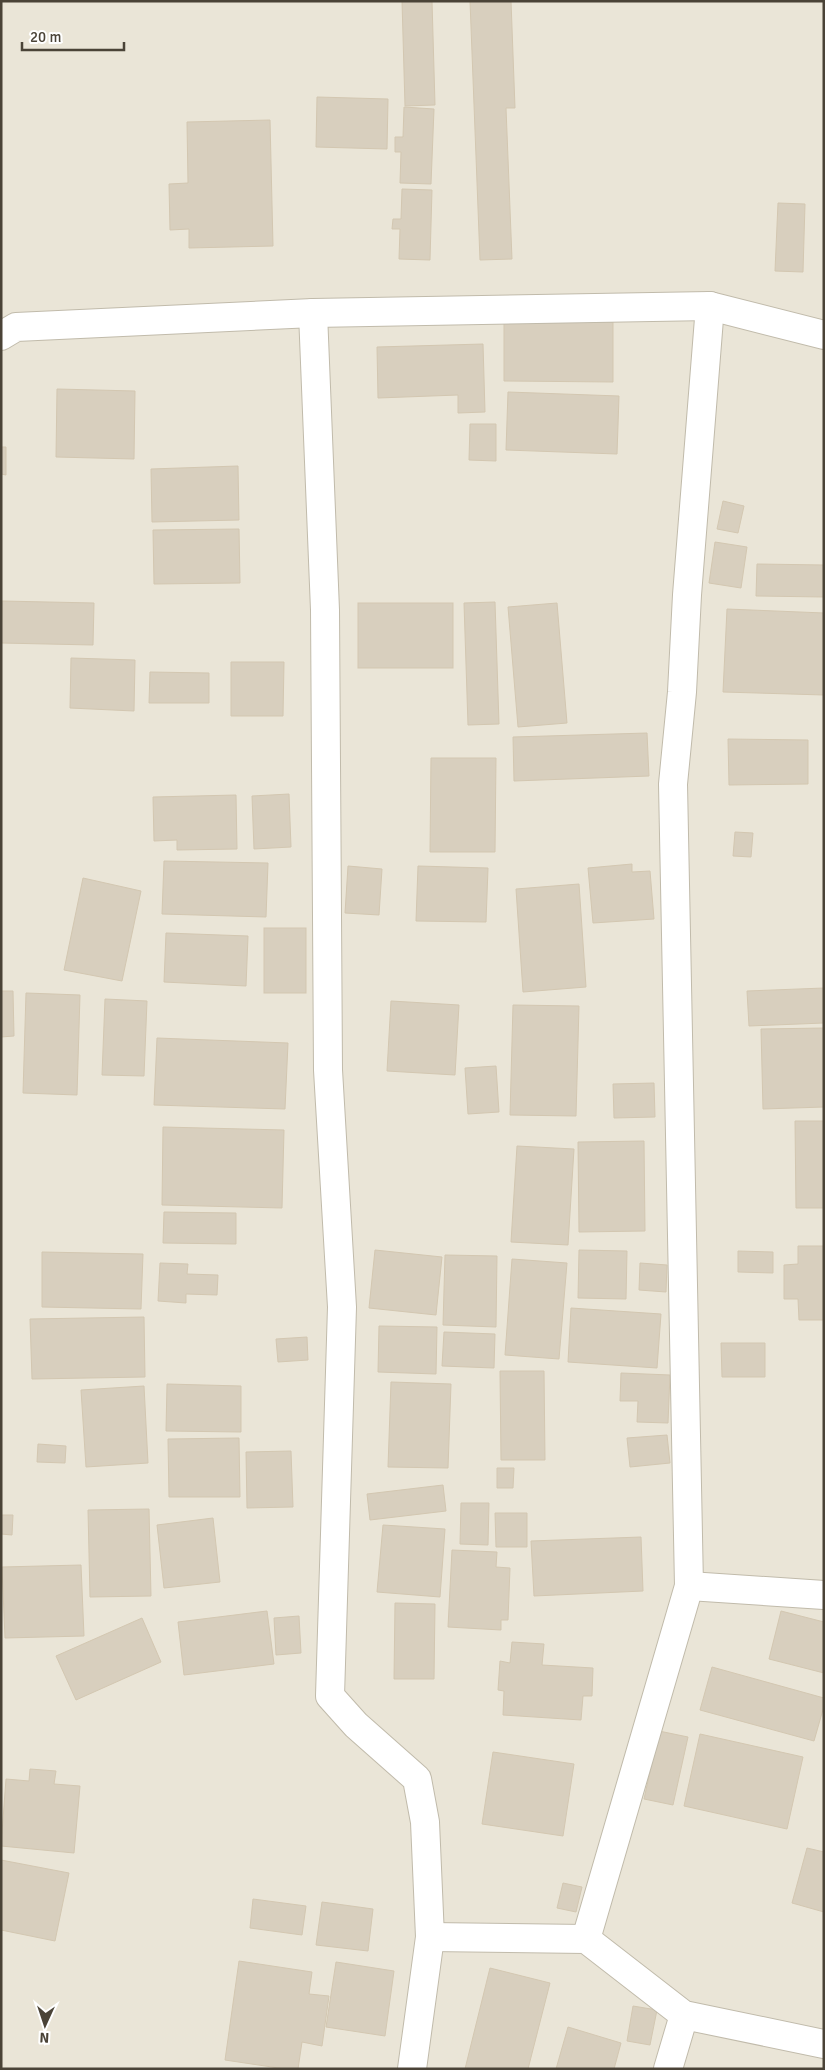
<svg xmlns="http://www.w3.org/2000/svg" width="825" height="2070" viewBox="0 0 825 2070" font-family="Signika,sans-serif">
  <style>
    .residential { fill: #eae5d7 }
    .building { fill: #d8cfbe; stroke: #d3c7b1 }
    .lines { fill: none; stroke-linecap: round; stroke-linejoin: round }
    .street-casing { stroke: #c1bbab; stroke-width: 30 }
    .street { stroke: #fff; stroke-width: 28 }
  </style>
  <rect width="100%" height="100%" fill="#f5f2ea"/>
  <rect class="residential" x="1" y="1" width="823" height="2068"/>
  <g class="building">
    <polygon points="402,1 432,1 435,105 405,106"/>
    <polygon points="470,1 511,1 515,108 506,108 512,259 480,260"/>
    <polygon points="317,97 388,99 387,149 316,147"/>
    <polygon points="404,107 434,109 431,184 400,183 401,152 395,152 395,137 403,137"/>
    <polygon points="270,120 273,246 189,248 189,229 170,230 169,184 188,183 187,122"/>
    <polygon points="402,189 432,190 430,260 399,259 400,229 392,229 393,219 401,219"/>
    <polygon points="778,203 805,204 803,272 775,271"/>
    <polygon points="504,321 613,322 613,382 504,381"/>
    <polygon points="483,344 485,412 458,413 458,395 378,398 377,347"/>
    <polygon points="57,389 135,391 134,459 56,457"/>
    <polygon points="508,392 619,396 617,454 506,450"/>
    <polygon points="470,424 496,424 496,461 469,460"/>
    <polygon points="1,447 6,447 6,475 1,474"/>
    <polygon points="238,466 239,520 152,522 151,469"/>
    <polygon points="723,501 744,506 738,533 717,529"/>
    <polygon points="239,529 240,583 154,584 153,530"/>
    <polygon points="715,542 747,547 741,588 709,583"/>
    <polygon points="757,564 824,565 824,597 756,596"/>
    <polygon points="2,601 94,603 93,645 1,643"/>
    <polygon points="495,602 499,724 468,725 464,603"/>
    <rect x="358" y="603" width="95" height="65"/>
    <polygon points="557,603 567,723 518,727 508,607"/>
    <polygon points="727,609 824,613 824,695 723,692"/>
    <polygon points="71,658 135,660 134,711 70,708"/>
    <polygon points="231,662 284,662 283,716 231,716"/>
    <polygon points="150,672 209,673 209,703 149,703"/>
    <polygon points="647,733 649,776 514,781 513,737"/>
    <polygon points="728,739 808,740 808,784 729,785"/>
    <polygon points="431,758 496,758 495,852 430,852"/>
    <polygon points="289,794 291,847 254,849 252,796"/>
    <polygon points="236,795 237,849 177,850 177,840 154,841 153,797"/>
    <polygon points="735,832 753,833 751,857 733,856"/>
    <polygon points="164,861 268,863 266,917 162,914"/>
    <polygon points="632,864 632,872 650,871 654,919 593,923 588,868"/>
    <polygon points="348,866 382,869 379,915 345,913"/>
    <polygon points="418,866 488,868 486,922 416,921"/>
    <polygon points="83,878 141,891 122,981 64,970"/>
    <polygon points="579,884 586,987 523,992 516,889"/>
    <rect x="264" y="928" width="42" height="65"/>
    <polygon points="166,933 248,936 246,986 164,982"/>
    <polygon points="824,988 824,1023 749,1026 747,991"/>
    <polygon points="1,991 13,991 14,1036 1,1037"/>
    <polygon points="26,993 80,995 77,1095 23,1093"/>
    <polygon points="105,999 147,1001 144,1076 102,1075"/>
    <polygon points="391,1001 459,1005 455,1075 387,1071"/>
    <polygon points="513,1005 579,1006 576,1116 510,1115"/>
    <polygon points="824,1028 824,1107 763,1109 761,1029"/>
    <polygon points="157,1038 288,1043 285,1109 154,1105"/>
    <polygon points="496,1066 499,1112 468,1114 465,1068"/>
    <polygon points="654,1083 655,1117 614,1118 613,1084"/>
    <polygon points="795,1121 824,1121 824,1208 796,1208"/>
    <polygon points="163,1127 284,1130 282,1208 162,1205"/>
    <polygon points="644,1141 645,1231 579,1232 578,1142"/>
    <polygon points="517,1146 574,1149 568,1245 511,1242"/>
    <polygon points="164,1212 236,1213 236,1244 163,1243"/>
    <polygon points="798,1246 824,1246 824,1320 799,1320 798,1299 784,1299 784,1265 798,1264"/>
    <polygon points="375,1250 442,1257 436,1315 369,1308"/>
    <polygon points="579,1250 627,1251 626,1299 578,1298"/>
    <polygon points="738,1251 773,1252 773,1273 738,1272"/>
    <polygon points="42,1252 143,1254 141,1309 42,1307"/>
    <polygon points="445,1255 497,1256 496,1327 443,1325"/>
    <polygon points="512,1259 567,1263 559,1359 505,1355"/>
    <polygon points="160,1263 188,1264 187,1274 218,1275 217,1295 186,1294 186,1303 158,1301"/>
    <polygon points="640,1263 667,1265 666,1292 639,1290"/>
    <polygon points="571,1308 661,1314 657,1368 568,1362"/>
    <polygon points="144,1317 145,1377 32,1379 30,1319"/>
    <polygon points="379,1326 437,1327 436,1374 378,1372"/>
    <polygon points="444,1332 495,1334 494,1368 442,1366"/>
    <polygon points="307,1337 308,1360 278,1362 276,1339"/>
    <polygon points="721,1343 765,1343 765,1377 722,1377"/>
    <polygon points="500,1371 544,1371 545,1460 501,1460"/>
    <polygon points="621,1373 670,1375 668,1423 637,1422 638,1401 620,1401"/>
    <polygon points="391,1382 451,1384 448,1468 388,1467"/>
    <polygon points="167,1384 241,1386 241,1432 166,1431"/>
    <polygon points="144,1386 148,1463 86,1467 81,1390"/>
    <polygon points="667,1435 670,1463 630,1467 627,1438"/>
    <polygon points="239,1438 240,1497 169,1497 168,1439"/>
    <polygon points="38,1444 66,1446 65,1463 37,1462"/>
    <polygon points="291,1451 293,1507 247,1508 246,1452"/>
    <polygon points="497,1468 514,1468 513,1488 497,1488"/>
    <polygon points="443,1485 446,1511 370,1520 367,1494"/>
    <polygon points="461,1503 489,1503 488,1545 460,1544"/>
    <polygon points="149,1509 151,1596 90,1597 88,1510"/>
    <polygon points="495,1513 527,1513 527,1547 496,1547"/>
    <polygon points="1,1515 13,1515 12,1535 1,1534"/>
    <polygon points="213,1518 220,1582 164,1588 157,1525"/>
    <polygon points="383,1525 445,1529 440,1597 377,1592"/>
    <polygon points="641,1537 643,1591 534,1596 531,1541"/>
    <polygon points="452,1550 497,1552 496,1567 510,1568 508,1620 501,1620 501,1630 448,1627"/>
    <polygon points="81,1565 84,1636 5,1638 2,1567"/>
    <polygon points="395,1603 435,1604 434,1679 394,1679"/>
    <polygon points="267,1611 274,1664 184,1675 178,1622"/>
    <polygon points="781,1611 824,1622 824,1673 769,1659"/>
    <polygon points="299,1616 301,1653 276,1655 274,1618"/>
    <polygon points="142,1618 161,1662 76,1700 56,1656"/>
    <polygon points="512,1642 544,1644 542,1665 593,1668 592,1696 583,1696 581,1720 503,1715 504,1691 498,1690 500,1661 510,1663"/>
    <polygon points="712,1667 824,1698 824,1706 814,1741 700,1710"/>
    <polygon points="659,1731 688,1737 673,1805 644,1799"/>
    <polygon points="700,1734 803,1757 787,1829 684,1806"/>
    <polygon points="493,1752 574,1764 563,1836 482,1824"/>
    <polygon points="30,1769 56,1771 54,1784 80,1786 74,1853 1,1846 6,1779 29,1781"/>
    <polygon points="807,1848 824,1852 824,1912 792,1903"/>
    <polygon points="1,1860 69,1873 55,1941 1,1930"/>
    <polygon points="563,1883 582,1887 576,1912 557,1908"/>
    <polygon points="253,1899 306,1906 302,1935 250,1928"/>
    <polygon points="322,1902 373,1909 368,1951 316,1945"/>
    <polygon points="239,1961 312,1972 309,1994 329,1996 322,2046 302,2042 298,2069 285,2069 225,2060"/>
    <polygon points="336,1962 394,1971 385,2036 326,2027"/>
    <polygon points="490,1968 550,1983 528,2069 465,2069"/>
    <polygon points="633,2006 657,2010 650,2045 627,2041"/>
    <polygon points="568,2027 621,2043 614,2069 556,2069"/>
  </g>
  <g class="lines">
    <g class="street-casing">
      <g id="street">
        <polyline points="313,313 325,610 328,1070 342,1307 330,1696 356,1725 417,1779 425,1822 430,1937 412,2069"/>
        <polyline points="1,336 16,327 313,313 710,306 824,335"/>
        <polyline points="689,1586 824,1595"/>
        <polyline points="430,1937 586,1939 684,2015 824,2044"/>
        <polyline points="586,1939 689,1586 673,784 682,692 687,595 710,306"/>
        <polyline points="668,2069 684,2015"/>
      </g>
    </g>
    <use href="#street" class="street"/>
  </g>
  <rect width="825" height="2070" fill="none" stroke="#4a4337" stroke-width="5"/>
  <g transform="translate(45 2025) rotate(183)" stroke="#ffffff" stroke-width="4" paint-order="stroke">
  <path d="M0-4L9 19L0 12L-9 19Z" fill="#4a4337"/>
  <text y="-8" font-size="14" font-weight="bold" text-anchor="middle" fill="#4a4337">N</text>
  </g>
  <path d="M22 42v8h102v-8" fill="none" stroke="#4a4337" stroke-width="2.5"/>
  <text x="30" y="42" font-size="15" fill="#4a4337" stroke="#ffffff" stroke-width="4" paint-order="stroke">20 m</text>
</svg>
